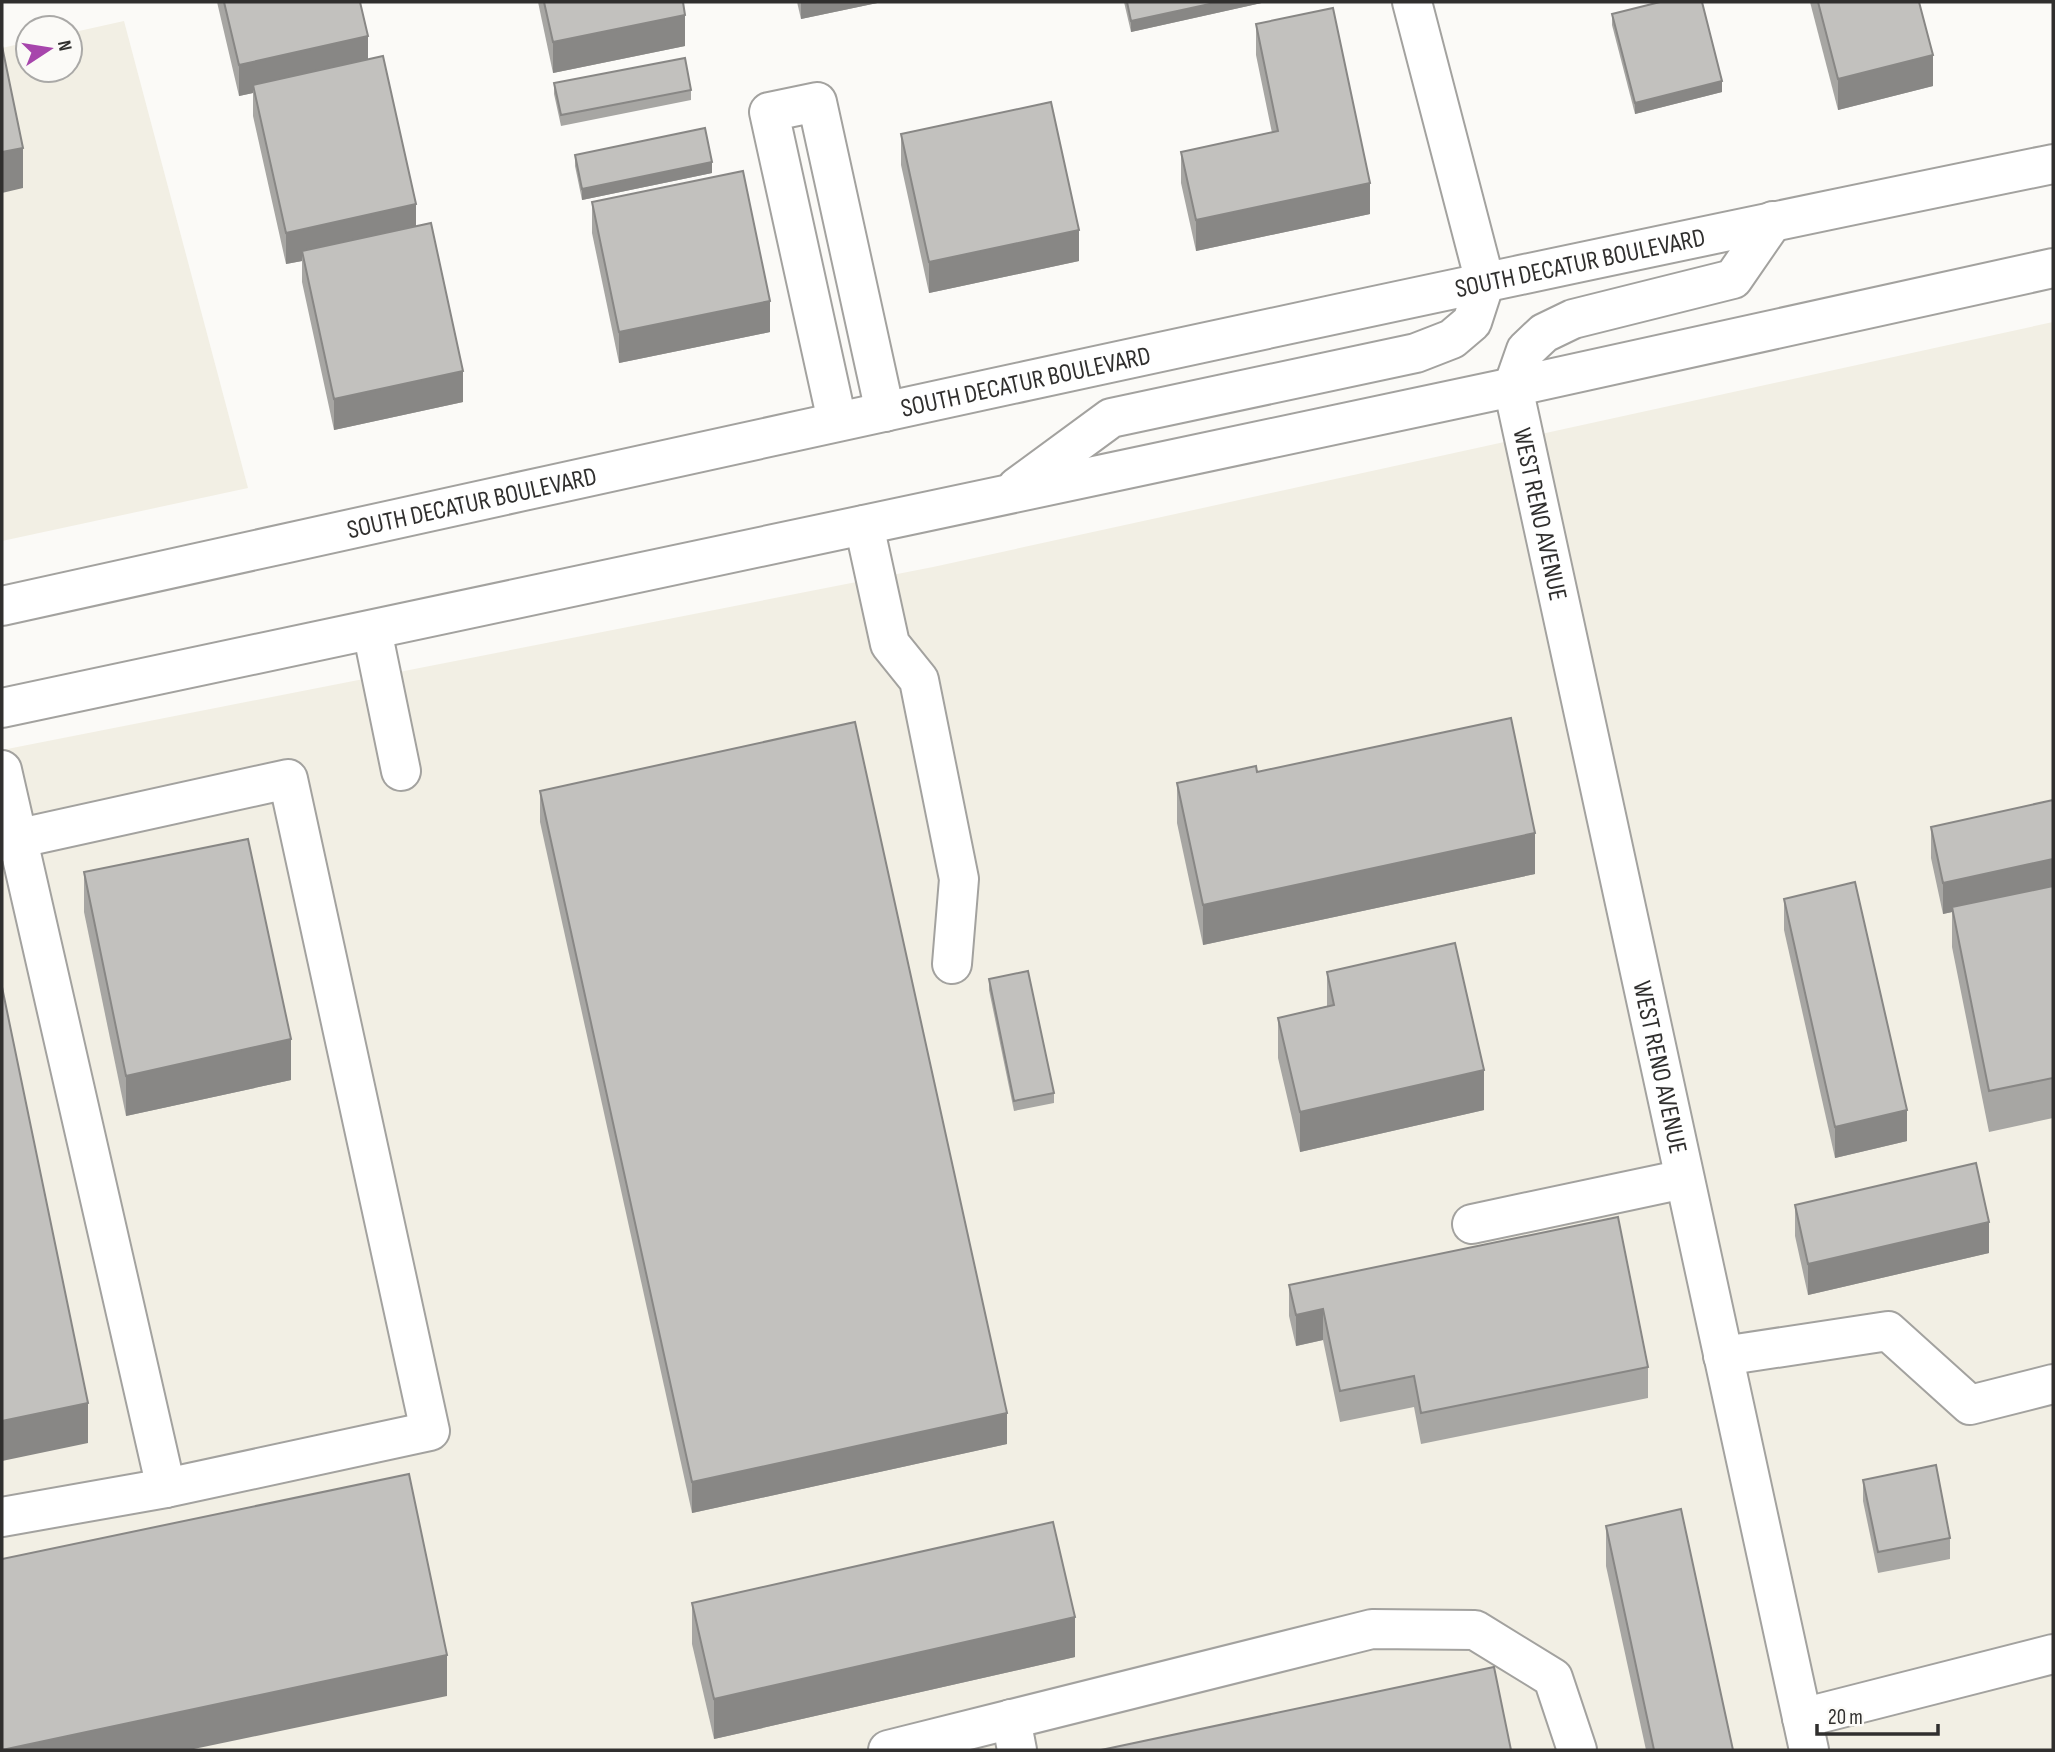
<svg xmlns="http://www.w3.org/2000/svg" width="2055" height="1752" viewBox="0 0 2055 1752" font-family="'Sofia Sans Condensed',sans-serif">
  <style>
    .built { fill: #f2efe4 }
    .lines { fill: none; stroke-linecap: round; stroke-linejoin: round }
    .minor-casing { stroke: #a3a29f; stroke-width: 42 }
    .major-casing { stroke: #a3a29f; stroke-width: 42 }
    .minor { stroke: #fff; stroke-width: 38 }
    .major { stroke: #fff; stroke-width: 38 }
    .wall { fill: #a7a6a3 }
    .shaded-wall { fill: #888785 }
    .building { fill: #c2c1be; stroke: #888785; stroke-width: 2 }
    .labels { text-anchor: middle; stroke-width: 5; stroke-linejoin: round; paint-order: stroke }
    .street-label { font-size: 26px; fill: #302f2e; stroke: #fbfaf7 }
  </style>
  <rect width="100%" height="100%" fill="#fbfaf7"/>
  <g class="built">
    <polygon points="124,21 248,488 2,541 2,48 28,42 28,70 70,70 70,33"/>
    <polygon points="2053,322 2053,1750 2,1750 2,750 933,567"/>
  </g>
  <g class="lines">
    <g class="minor-casing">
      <g id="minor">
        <polyline points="1412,2 1485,282"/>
        <path id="s1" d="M1513,387L1809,1750"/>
        <polyline points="837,421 769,112 817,102 885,412"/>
        <polyline points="864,525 890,644 919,680 959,879 952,964"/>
        <polyline points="372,630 401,771"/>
        <polyline points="2,770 166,1488"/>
        <polyline points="2,842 288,779 430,1431 166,1488 2,1517"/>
        <polyline points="1472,1224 1684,1179"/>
        <polyline points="1723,1356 1888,1331 1970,1405 2053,1384"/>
        <polyline points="1802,1718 2053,1654"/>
        <polyline points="1011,1719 1017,1750"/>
        <polyline points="888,1750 1372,1629 1475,1630 1553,1678 1577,1750"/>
      </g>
    </g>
    <g class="major-casing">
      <g id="major">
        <polyline points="1513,387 1526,350 1544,333 1573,319 1733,279 1773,221"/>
        <polyline points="1017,487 1111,418 1416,353 1452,339 1472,322 1485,282"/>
        <path id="s2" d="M2,606C685,455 1368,304 2053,164"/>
        <polyline points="2,708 1513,387 2053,268"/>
      </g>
    </g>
    <use href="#minor" class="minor"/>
    <use href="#major" class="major"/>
  </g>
  <g class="wall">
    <polygon points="217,2 360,2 368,60 416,226 463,402 334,430 302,282 302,261 286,264 253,116 253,93 239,96"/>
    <polygon points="538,2 683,2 685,46 553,73"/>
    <polygon points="797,2 882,2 801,19"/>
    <polygon points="1124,2 1266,2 1131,32"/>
    <polygon points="1810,2 1919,2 1933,86 1838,110"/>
    <polygon points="1612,14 1722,92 1635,114 1612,25"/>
    <polygon points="1256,24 1370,214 1196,251 1181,183 1181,152 1272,133 1256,55"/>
    <polygon points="554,83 691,90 691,100 561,126 554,94"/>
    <polygon points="901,134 1079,261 929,293 901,165"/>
    <polygon points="575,155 712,173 582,200 575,166"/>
    <polygon points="592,202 770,332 619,363 592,233"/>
    <polygon points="1257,772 1535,874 1203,945 1177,823 1177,783"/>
    <polygon points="540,791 1007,1444 692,1513 540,822"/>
    <polygon points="2053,800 2053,1118 1989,1132 1952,947 1952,912 1943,914 1931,858 1931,827"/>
    <polygon points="84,872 291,1080 126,1116 84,912"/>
    <polygon points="1784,899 1907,1141 1835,1158 1784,930"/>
    <polygon points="1327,972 1484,1110 1300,1152 1278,1058 1278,1018 1327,1006"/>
    <polygon points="989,979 1054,1093 1054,1103 1014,1111 989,990"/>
    <polygon points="1795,1205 1989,1253 1808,1295 1795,1236"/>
    <polygon points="1289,1285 1648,1367 1648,1398 1421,1444 1414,1407 1340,1422 1323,1340 1296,1346 1289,1316"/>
    <polygon points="1863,1480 1950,1538 1950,1559 1878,1573 1863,1501"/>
    <polygon points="1606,1526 1733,1750 1646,1750 1606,1566"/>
    <polygon points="692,1603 1075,1657 714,1739 692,1644"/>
  </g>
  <g class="shaded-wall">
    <polygon points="801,2 882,2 801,19"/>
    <polygon points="1219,2 1266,2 1131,32 1131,21"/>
    <polygon points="685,15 685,46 553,73 553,42"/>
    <polygon points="368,36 368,66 253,85 253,93 239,96 239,65"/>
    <polygon points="1933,55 1933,86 1838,110 1838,79"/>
    <polygon points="1722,81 1722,92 1635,114 1635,103"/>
    <polygon points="23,148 23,188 2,193 2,152"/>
    <polygon points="712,162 712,173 582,200 582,189"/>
    <polygon points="1370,183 1370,214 1196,251 1196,220"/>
    <polygon points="416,204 416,235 302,251 302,261 286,264 286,233"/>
    <polygon points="1079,230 1079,261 929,293 929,262"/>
    <polygon points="770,301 770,332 619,363 619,332"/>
    <polygon points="463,371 463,402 334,430 334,399"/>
    <polygon points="1535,833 1535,874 1203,945 1203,905"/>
    <polygon points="2053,859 2053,890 1952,907 1952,912 1943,914 1943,883"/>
    <polygon points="291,1039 291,1080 126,1116 126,1076"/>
    <polygon points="1484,1070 1484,1110 1300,1152 1300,1112"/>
    <polygon points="1907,1110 1907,1141 1835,1158 1835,1127"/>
    <polygon points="1989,1222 1989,1253 1808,1295 1808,1264"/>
    <polygon points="1323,1309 1323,1340 1296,1346 1296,1315"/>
    <polygon points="88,1403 88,1443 2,1461 2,1421"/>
    <polygon points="1007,1413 1007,1444 692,1513 692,1482"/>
    <polygon points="1075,1617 1075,1657 714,1739 714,1699"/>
    <polygon points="447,1655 447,1696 189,1750 2,1750"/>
  </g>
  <g class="building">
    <polygon points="224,2 360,2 368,36 239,65"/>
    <polygon points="544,2 683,2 685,15 553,42"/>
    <polygon points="1127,2 1219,2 1131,21"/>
    <polygon points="1660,2 1702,2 1722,81 1635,103 1612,14"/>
    <polygon points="1818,2 1919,2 1933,55 1838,79"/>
    <polygon points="1333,8 1370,183 1196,220 1181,152 1278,131 1256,24"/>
    <polygon points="2,46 23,148 2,152"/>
    <polygon points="383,56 416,204 286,233 253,85"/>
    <polygon points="685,58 691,90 561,115 554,83"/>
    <polygon points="1051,102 1079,230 929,262 901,134"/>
    <polygon points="705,128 712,162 582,189 575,155"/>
    <polygon points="743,171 770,301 619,332 592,202"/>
    <polygon points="431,223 463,371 334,399 302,251"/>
    <polygon points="1511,718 1535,833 1203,905 1177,783 1256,766 1257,772"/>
    <polygon points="855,722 1007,1413 692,1482 540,791"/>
    <polygon points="2053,800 2053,859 1943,883 1931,827"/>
    <polygon points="248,839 291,1039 126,1076 84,872"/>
    <polygon points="1855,882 1907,1110 1835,1127 1784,899"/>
    <polygon points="2053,886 2053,1078 1989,1091 1952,907"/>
    <polygon points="1455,943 1484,1070 1300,1112 1278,1018 1334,1005 1327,972"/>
    <polygon points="1028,971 1054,1093 1014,1101 989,979"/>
    <polygon points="2,987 88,1403 2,1421"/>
    <polygon points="1976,1163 1989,1222 1808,1264 1795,1205"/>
    <polygon points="1618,1217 1648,1367 1421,1413 1414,1376 1340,1391 1323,1309 1296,1315 1289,1285"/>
    <polygon points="1936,1465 1950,1538 1878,1552 1863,1480"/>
    <polygon points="409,1474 447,1655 2,1750 2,1559"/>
    <polygon points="1681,1509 1733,1750 1654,1750 1606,1526"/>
    <polygon points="1053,1522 1075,1617 714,1699 692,1603"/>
    <polygon points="1494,1667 1511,1750 1101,1750"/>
  </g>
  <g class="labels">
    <g class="street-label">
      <text dy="9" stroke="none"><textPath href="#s2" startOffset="1615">SOUTH DECATUR BOULEVARD</textPath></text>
      <text dy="9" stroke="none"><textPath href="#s2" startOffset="1048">SOUTH DECATUR BOULEVARD</textPath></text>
      <text dy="9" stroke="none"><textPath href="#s2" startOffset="481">SOUTH DECATUR BOULEVARD</textPath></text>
      <text dy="9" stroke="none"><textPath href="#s1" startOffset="130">WEST RENO AVENUE</textPath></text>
      <text dy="9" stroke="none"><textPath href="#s1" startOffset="696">WEST RENO AVENUE</textPath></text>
    </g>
  </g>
  <rect width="2055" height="1752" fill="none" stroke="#302f2e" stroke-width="7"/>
  <g transform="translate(49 49) rotate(78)"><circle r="33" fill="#fbfaf7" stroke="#aaa9a7" stroke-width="2"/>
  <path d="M0-5L12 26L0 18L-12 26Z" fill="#a745ac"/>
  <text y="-10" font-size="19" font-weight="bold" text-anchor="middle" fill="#302f2e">N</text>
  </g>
  <path d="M1817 1724v10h121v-10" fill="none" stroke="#302f2e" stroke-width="3.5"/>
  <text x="1828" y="1724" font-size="21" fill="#302f2e" stroke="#fbfaf7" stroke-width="5" paint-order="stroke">20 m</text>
</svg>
